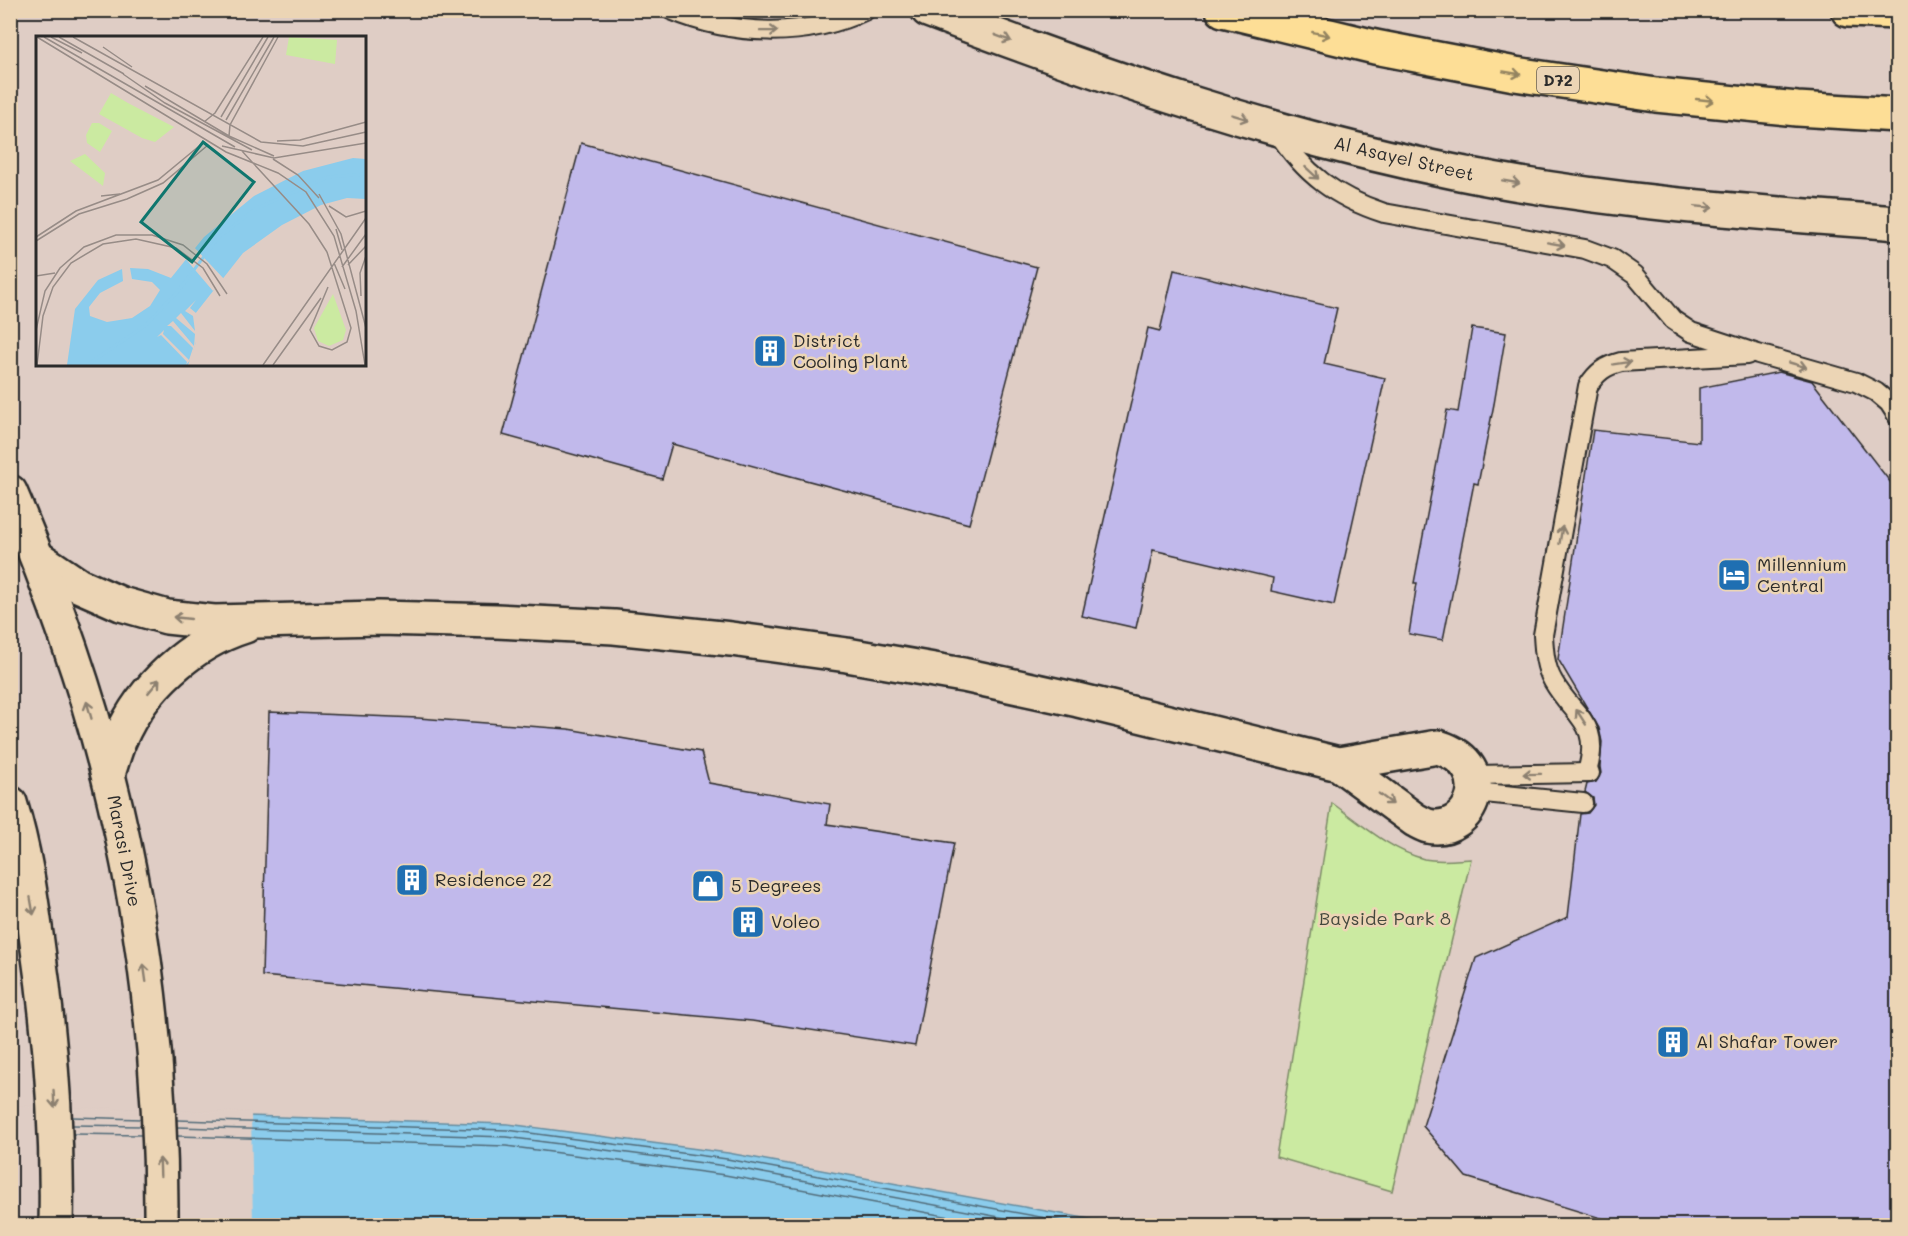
<svg xmlns="http://www.w3.org/2000/svg" width="1908" height="1236" viewBox="0 0 1908 1236" font-family="Mali,sans-serif">
  <style>
    .green { fill: #cbeaa1; stroke: #7b8a66; stroke-width: 1.5 }
    .water { fill: #8bccec; stroke: #658c9f; stroke-width: 1.5 }
    .pier { fill: #dfcdc5 }
    .lines { fill: none; stroke-linecap: round; stroke-linejoin: round }
    .shore { stroke: #516b78; stroke-width: 1.5 }
    .building { fill: #c1b9eb; stroke: #2b2b2b; stroke-width: 1.5 }
    .lane-casing { stroke: #2b2b2b; stroke-width: 22 }
    .street-casing { stroke: #2b2b2b; stroke-width: 38 }
    .secondary-casing { stroke: #2b2b2b; stroke-width: 38 }
    .primary-casing { stroke: #2b2b2b; stroke-width: 38 }
    .lane { stroke: #ecd5b5; stroke-width: 18 }
    .street { stroke: #ecd5b5; stroke-width: 33 }
    .secondary { stroke: #ecd5b5; stroke-width: 33 }
    .primary { stroke: #fdde96; stroke-width: 33 }
    .oneway { stroke: #8c8070 }
    .oneway2 { stroke: #948460 }
    .labels { text-anchor: middle; stroke-width: 5; stroke-linejoin: round; paint-order: stroke }
    .shield { fill: #ecd5b5; stroke: #655e54; stroke-width: 1.5 }
    .shield-label { font-size: 16px; font-weight: bold; fill: #2b2b2b }
    .street-label { font-size: 18px; fill: #2b2b2b; stroke: #ecd5b5 }
    .poi-label { font-size: 18px; fill: #2b2b2b; stroke: #ecd5b5; text-anchor: start }
    .park-label { font-size: 18px; fill: #43483d; stroke: #ecd5b5 }
    .inset-river { fill: none; stroke: #8bccec; stroke-width: 3 }
    .inset-road { fill: none; stroke: #978c87; stroke-width: 1.5 }
    .view { fill: #0f766e; fill-opacity: 0.15; stroke: #0f766e; stroke-width: 3 }
    .inset-edge { fill: none; stroke: #2b2b2b; stroke-width: 3 }
  </style>
  <rect width="100%" height="100%" fill="#dfcdc5"/>
  <filter id="ink" filterUnits="userSpaceOnUse"><feTurbulence type="fractalNoise" baseFrequency=".0167" numOctaves="2"/><feDisplacementMap in="SourceGraphic" scale="12" xChannelSelector="R" yChannelSelector="G"/><feConvolveMatrix kernelMatrix="1 2 1 2 8 2 1 2 1" color-interpolation-filters="sRGB"/></filter>
  <g filter="url(#ink)">
    <path class="green" d="M1332,803C1360,823 1390,850 1424,859C1439,862 1455,860 1471,859L1392,1191L1276,1157Z"/>
    <polygon class="water" points="11,1109 508,1124 728,1153 1122,1225 11,1226"/>
    <polygon class="pier" points="10,1106 251,1113 253,1225 10,1225"/>
    <g class="lines">
      <g class="shore">
        <polyline points="72,1117 141,1119"/>
        <polyline points="177,1120 507,1130 727,1159 1089,1226"/>
        <polyline points="73,1125 141,1126"/>
        <polyline points="177,1127 507,1137 726,1166 1048,1226"/>
        <polyline points="73,1134 141,1135"/>
        <polyline points="177,1136 506,1146 725,1175 998,1226"/>
      </g>
    </g>
    <g class="building">
      <polygon points="581,143 1037,267 969,524 672,444 662,479 503,435"/>
      <polygon points="1174,270 1337,308 1324,364 1385,378 1334,605 1271,591 1273,578 1153,550 1136,628 1082,616 1148,328 1160,331"/>
      <polygon points="1472,328 1506,333 1494,404 1478,484 1474,483 1443,640 1409,634 1417,583 1414,583 1447,410 1458,412"/>
      <polygon points="1779,372 1812,381 1898,492 1898,1226 1627,1226 1466,1177 1423,1126 1476,958 1568,917 1580,814 1588,813 1594,805 1593,798 1585,792 1587,784 1596,782 1601,773 1600,767 1602,742 1599,728 1558,659 1593,430 1699,442 1699,388"/>
      <polygon points="269,712 418,718 568,729 701,752 709,783 830,804 827,824 954,843 915,1046 752,1021 262,976"/>
    </g>
    <g class="lines">
      <g class="lane-casing">
        <g id="lane">
          <path d="M671,10C733,36 805,39 866,10"/>
          <path d="M1276,130C1304,174 1335,197 1384,213L1585,249L1612,259L1635,275L1673,320L1691,332L1758,354L1856,382L1876,392L1889,403L1898,417"/>
          <path d="M1587,772C1602,722 1574,718 1553,681C1545,667 1544,652 1543,635L1588,386C1597,372 1605,366 1621,362L1747,355"/>
          <polyline points="1473,775 1590,773"/>
          <polyline points="1475,792 1583,803"/>
        </g>
      </g>
      <g class="street-casing">
        <g id="street">
          <path d="M38,558L78,585L121,604L167,617L214,622L379,618L496,621L614,627L731,639L847,655L963,675L1078,700L1339,764L1415,820C1419,822 1424,825 1428,826C1471,836 1501,766 1438,747L1339,764"/>
          <path d="M108,774C112,762 115,750 120,739C143,686 191,643 245,626"/>
        </g>
      </g>
      <g class="secondary-casing">
        <g id="secondary">
          <path d="M928,10C1101,76 1278,137 1460,173C1604,202 1751,212 1898,223"/>
          <path d="M10,492C49,584 84,678 108,775C145,921 162,1075 161,1226"/>
          <path d="M10,803C24,848 31,896 37,942C51,1037 58,1130 56,1226"/>
        </g>
      </g>
      <g class="primary-casing">
        <g id="primary">
          <polyline points="1223,10 1375,47 1515,74 1656,95 1797,109 1898,115"/>
          <polyline points="1848,10 1898,12"/>
        </g>
      </g>
      <use href="#lane" class="lane"/>
      <use href="#street" class="street"/>
      <use href="#secondary" class="secondary"/>
      <use href="#primary" class="primary"/>
    </g>
    <defs><path id="oneway-shaft" d="M-6 0H5M1.5-3L5.5 0L1.5 3" fill="none" stroke-width="1.6" stroke-linecap="round" stroke-linejoin="round" transform="scale(1.5)"/></defs>
    <g class="oneway">
      <use href="#oneway-shaft" transform="translate(769 31) rotate(-1)"/>
      <use href="#oneway-shaft" transform="translate(1003 38) rotate(21)"/>
      <use href="#oneway-shaft" transform="translate(1240 117) rotate(17)"/>
      <use href="#oneway-shaft" transform="translate(1312 173) rotate(42)"/>
      <use href="#oneway-shaft" transform="translate(1511 182) rotate(10)"/>
      <use href="#oneway-shaft" transform="translate(1704 207) rotate(5)"/>
      <use href="#oneway-shaft" transform="translate(1556 244) rotate(10)"/>
      <use href="#oneway-shaft" transform="translate(1622 363) rotate(-9)"/>
      <use href="#oneway-shaft" transform="translate(1798 365) rotate(16)"/>
      <use href="#oneway-shaft" transform="translate(1561 535) rotate(-80)"/>
      <use href="#oneway-shaft" transform="translate(182 618) rotate(-174)"/>
      <use href="#oneway-shaft" transform="translate(154 686) rotate(-50)"/>
      <use href="#oneway-shaft" transform="translate(89 710) rotate(-106)"/>
      <use href="#oneway-shaft" transform="translate(1581 717) rotate(-123)"/>
      <use href="#oneway-shaft" transform="translate(1532 774) rotate(179)"/>
      <use href="#oneway-shaft" transform="translate(1386 799) rotate(37)"/>
      <use href="#oneway-shaft" transform="translate(32 906) rotate(80)"/>
      <use href="#oneway-shaft" transform="translate(145 973) rotate(-98)"/>
      <use href="#oneway-shaft" transform="translate(54 1099) rotate(87)"/>
      <use href="#oneway-shaft" transform="translate(160 1167) rotate(-92)"/>
    </g>
    <g class="oneway2">
      <use href="#oneway-shaft" transform="translate(1321 34) rotate(13)"/>
      <use href="#oneway-shaft" transform="translate(1512 73) rotate(10)"/>
      <use href="#oneway-shaft" transform="translate(1705 100) rotate(6)"/>
    </g>
  </g>
  <defs>
    <g id="building-square" transform="scale(1.725)"><rect x="-9" y="-9" width="18" height="18" rx="4" fill="#1f6fb2" stroke="#ecd5b5"/><path d="M-4-6H4V6H1V3H-1V6H-4ZM-2.5-4.3h1.7v1.8h-1.7ZM.8-4.3h1.7v1.8H.8ZM-2.5-1h1.7V.8h-1.7ZM.8-1h1.7V.8H.8Z" fill="#fff"/></g>
    <g id="hotel-square" transform="scale(1.725)"><rect x="-9" y="-9" width="18" height="18" rx="4" fill="#1f6fb2" stroke="#ecd5b5"/><path d="M-6-4.5h1.5V1H6V5H4.5V3h-9V5H-6ZM-4 0a1.8 1.8 0 1 1 3.6 0ZM.5 0V-2.5h3Q6-2.5 6 0Z" fill="#fff"/></g>
    <g id="shop-square" transform="scale(1.725)"><rect x="-9" y="-9" width="18" height="18" rx="4" fill="#1f6fb2" stroke="#ecd5b5"/><path d="M-5-2.5h2.3a2.7 3.5 0 0 1 5.4 0H5L5.5 6h-11ZM-1.5-2.5h3a1.5 2.3 0 0 0-3 0Z" fill="#fff"/></g>
  </defs>
  <g fill-rule="evenodd">
    <use href="#building-square" x="770" y="351"/>
    <use href="#hotel-square" x="1734" y="575"/>
    <use href="#building-square" x="412" y="880"/>
    <use href="#shop-square" x="708" y="886"/>
    <use href="#building-square" x="748" y="922"/>
    <use href="#building-square" x="1673" y="1042"/>
  </g>
  <g class="labels">
    <rect class="shield" x="1537" y="67" width="42" height="26" rx="4.5"/>
    <g class="shield-label">
      <text x="1558" y="86">D72</text>
    </g>
    <g class="street-label">
      <text transform="translate(1404 159) rotate(13)" y="6">Al Asayel Street</text>
      <text transform="translate(124 851) rotate(79)" y="6">Marasi Drive</text>
    </g>
    <g class="poi-label">
      <text x="793" y="347">District<tspan x="793" dy="21">Cooling Plant</tspan></text>
      <text x="1757" y="571">Millennium<tspan x="1757" dy="21">Central</tspan></text>
      <text x="435" y="886">Residence 22</text>
      <text x="731" y="892">5 Degrees</text>
      <text x="771" y="928">Voleo</text>
      <text x="1696" y="1048">Al Shafar Tower</text>
    </g>
    <g class="park-label">
      <text x="1385" y="925">Bayside Park 8</text>
    </g>
  </g>
  <g transform="translate(36 36)">
    <rect width="330" height="330" fill="#dfcdc5"/>
    <path d="M253,1L301,4L299,28L250,19ZM75,57L92,67L138,91L119,106L106,102L63,78ZM56,87H63L76,95L64,116L51,107L50,99ZM49,118L69,137L67,150L34,125ZM297,258L310,294L307,304L293,310L282,305L278,292Z" fill="#cbeaa1"/>
    <path d="M317,122L330,123V163L311,162L285,169L246,189L207,217L159,278L160,306L152,329H31L39,273L62,244L86,233L87,245L64,257L53,271L54,280L71,286L96,282L114,270L124,254L116,246L96,243L94,232L112,233L135,242L168,201L218,160L267,135Z" fill="#8bccec"/>
    <path d="M157,210L188,243L177,255L148,221ZM160,264L154,272L160,277V306L155,323L150,329L151,326L125,299L121,301L128,294L127,298L153,324L157,312L135,290H131L137,285L158,310L159,298L140,282L145,277L159,295L157,280L149,275Z" fill="#dfcdc5"/>
    <path class="inset-river" d="M267,152L292,141L330,138M51,329L110,289L142,255L182,202L219,173L263,154"/>
    <path class="inset-road" d="M1,1L190,116L242,137L270,156L298,200L320,275L329,329M8,1L199,111M15,1L46,17M23,1L88,38M37,1L225,106L267,110L330,96M67,11L96,31M87,38L129,67L216,114M109,50L193,100L238,120M185,81L232,1M190,84L238,1M168,86L179,77L227,1M193,100L194,89L242,1M241,105L264,104L330,86M186,110L238,122L330,107M206,115L273,188L291,216M237,123L262,139L283,162M283,158L305,198L330,292M65,160L84,158M293,170L310,181L330,175M300,193L306,214M0,201L40,175L122,144L168,106M0,205L43,178L91,163L127,147L172,109M291,216L315,292L311,306L296,314L283,310L274,294L292,251M298,227L309,253M312,229L330,210M306,231L330,198M0,240L19,237M325,260L324,237L330,220M0,294L9,255L24,232L48,211L80,199H116L147,209L171,228L191,258M1,329L7,280L17,251L35,227L67,208L100,203L140,212L167,232L184,260M227,329L330,182M237,329L285,262"/>
    <path class="view" d="M167,106L218,146L156,226L105,186Z"/>
    <rect width="330" height="330" class="inset-edge"/>
  </g>
  <rect width="1908" height="1236" fill="none" stroke="#ecd5b5" stroke-width="36"/>
  <rect x="18" y="18" width="1872" height="1200" fill="none" stroke="#2b2b2b" stroke-width="2" filter="url(#ink)"/>
</svg>
